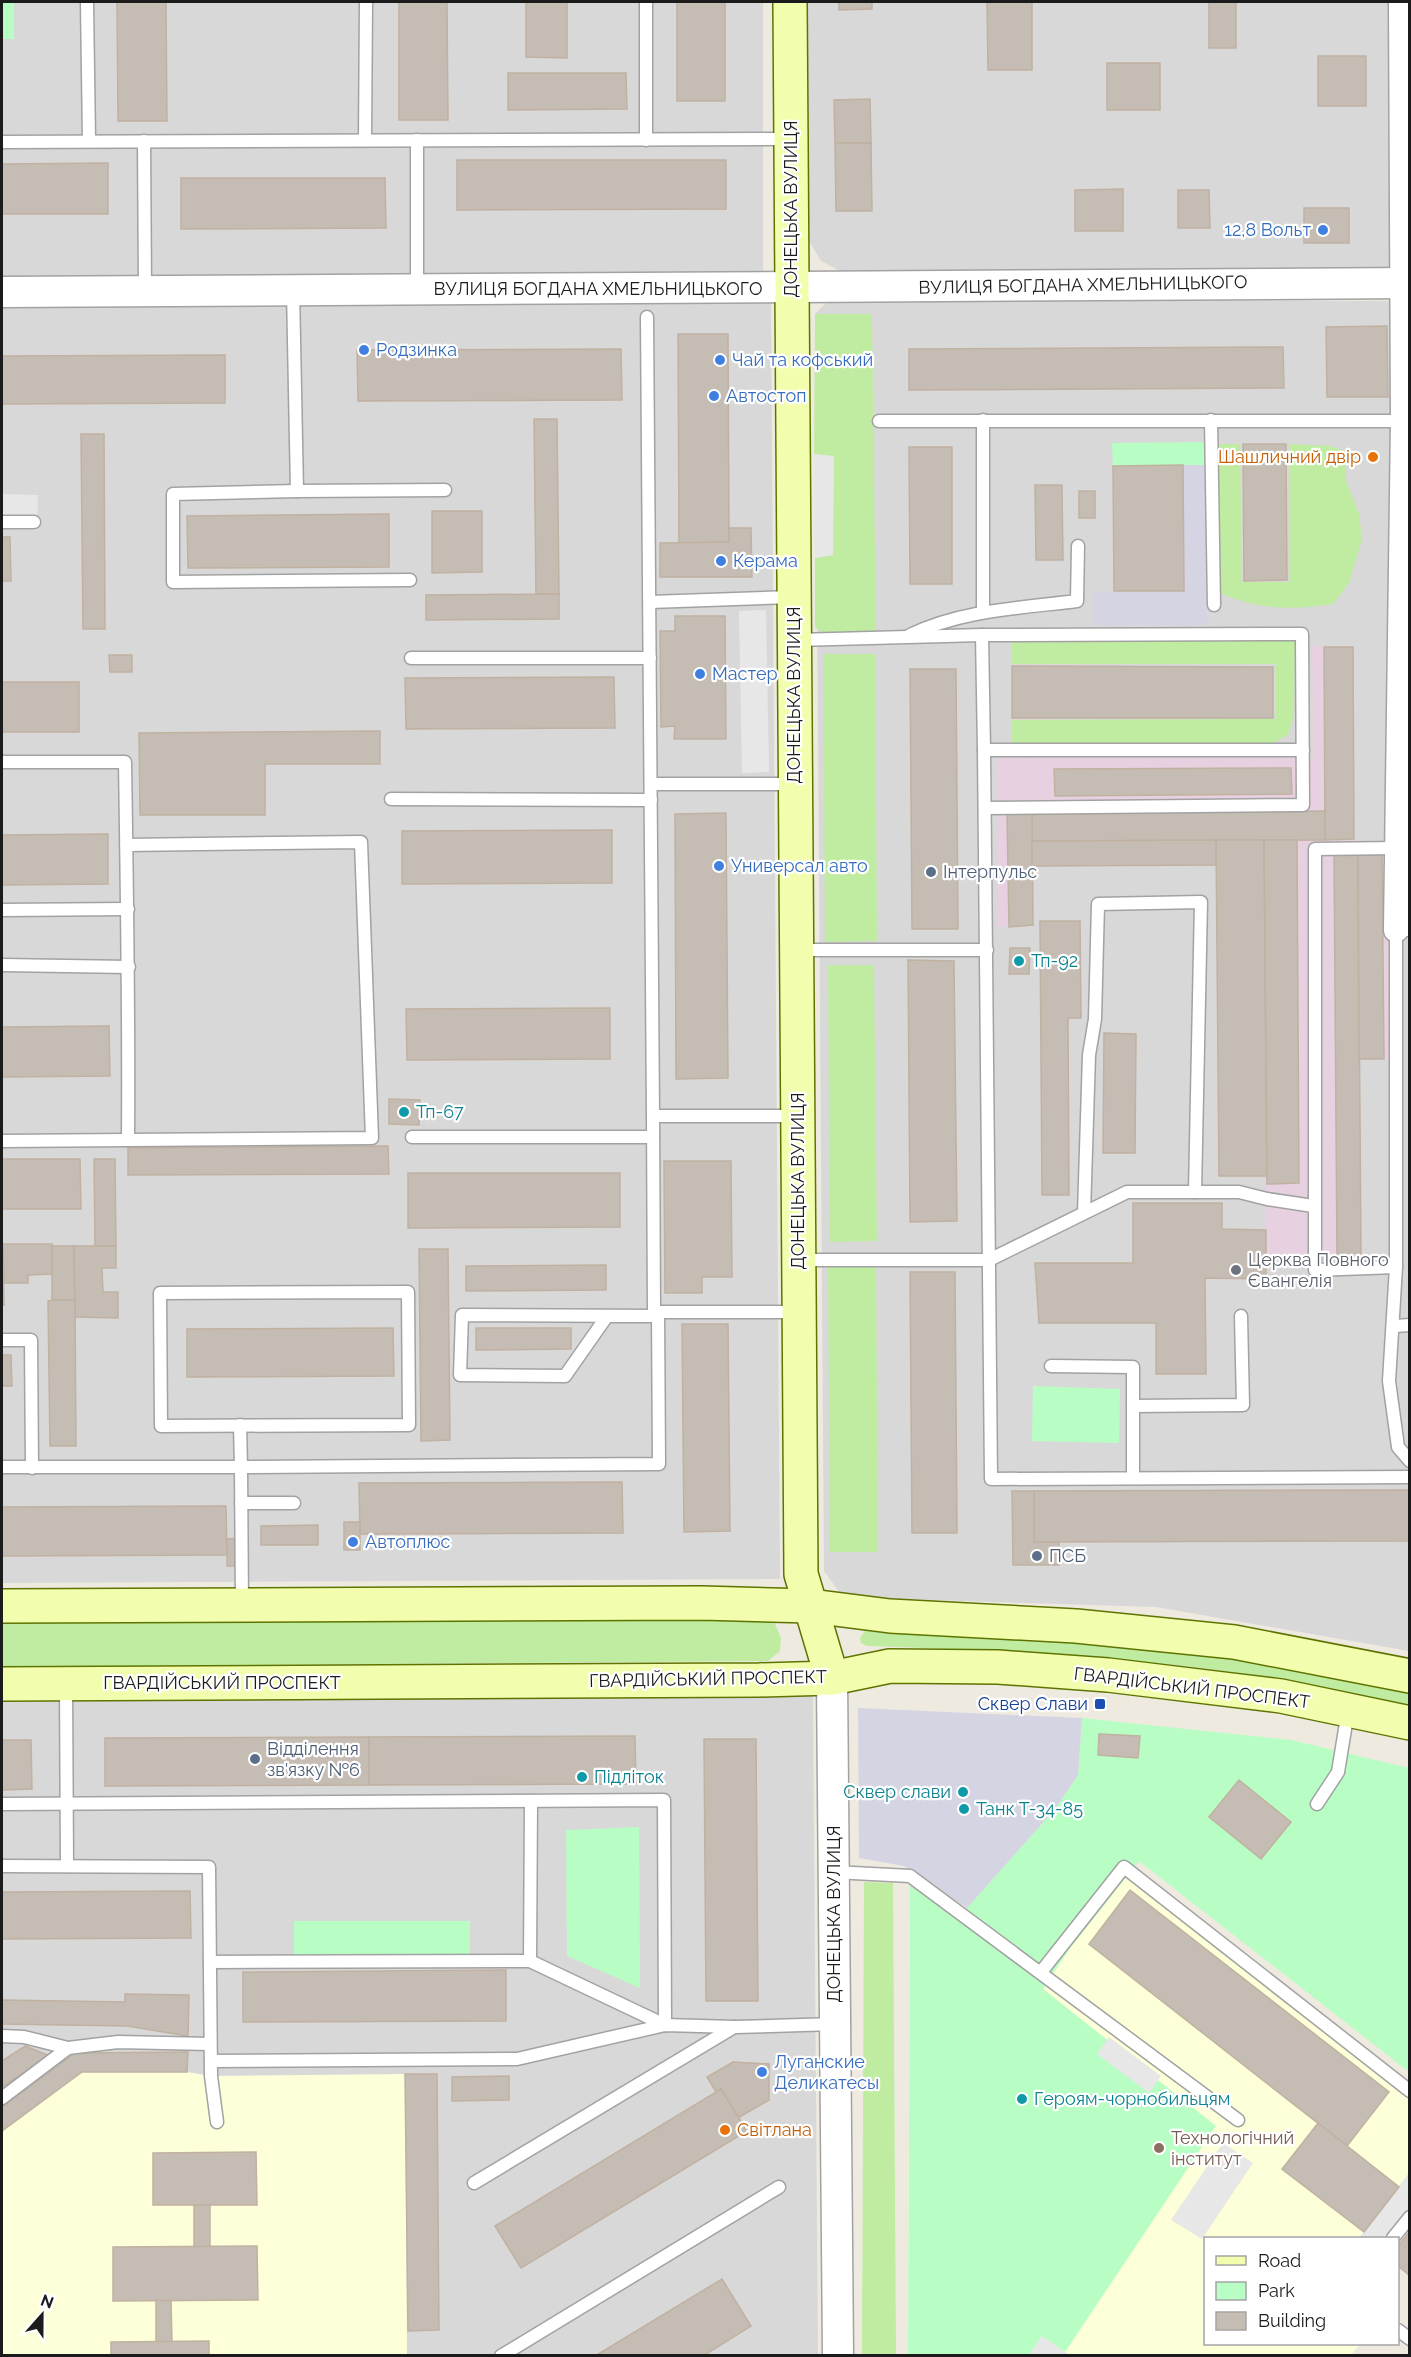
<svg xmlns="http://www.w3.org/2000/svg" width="1411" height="2357" viewBox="0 0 1411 2357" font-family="Raleway,sans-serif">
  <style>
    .residential { fill: #d9d8d8 }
    .industrial { fill: #e7d1e1 }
    .education { fill: #fcffd7 }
    .grass { fill: #c0eca1 }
    .park { fill: #b8fdc3 }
    .parking { fill: #e7e7e7 }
    .plaza { fill: #d5d4e3 }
    .building { fill: #c5bdb3; stroke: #c0b1a1; stroke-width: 1.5 }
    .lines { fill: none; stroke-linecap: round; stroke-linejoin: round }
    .service-casing { stroke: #a2a2a2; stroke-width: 15 }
    .minor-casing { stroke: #a2a2a2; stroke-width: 27 }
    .tertiary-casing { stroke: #a2a2a2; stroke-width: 33 }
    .secondary-casing { stroke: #5e7400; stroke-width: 36 }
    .service { stroke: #fff; stroke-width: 12 }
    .minor { stroke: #fff; stroke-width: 24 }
    .tertiary { stroke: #fff; stroke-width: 30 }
    .secondary { stroke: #f3fdae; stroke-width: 33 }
    .shop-dot { fill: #3f7fe0; stroke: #fff; stroke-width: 2 }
    .food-dot { fill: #e8710a; stroke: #fff; stroke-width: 2 }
    .service-dot { fill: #5c6f8a; stroke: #fff; stroke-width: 2 }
    .culture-dot { fill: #0f9aa8; stroke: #fff; stroke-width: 2 }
    .worship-dot { fill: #6b7280; stroke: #fff; stroke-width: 2 }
    .transit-dot { fill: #1a4fb4; stroke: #fff; stroke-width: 2 }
    .education-dot { fill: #8d6e63; stroke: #fff; stroke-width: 2 }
    .labels { text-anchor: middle; stroke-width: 4.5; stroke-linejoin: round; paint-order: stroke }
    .street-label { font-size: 18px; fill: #1b1b1b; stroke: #fff }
    .shop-label { font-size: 18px; fill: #366cbe; stroke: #fff; text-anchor: start }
    .food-label { font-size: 18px; fill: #c56008; stroke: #fff; text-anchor: end }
    .service-label { font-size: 18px; fill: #4e5e75; stroke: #fff; text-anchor: start }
    .culture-label { font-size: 18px; fill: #0d838f; stroke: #fff; text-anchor: start }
    .worship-label { font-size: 18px; fill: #5b616d; stroke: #fff; text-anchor: start }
    .transit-label { font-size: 18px; fill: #164399; stroke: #fff; text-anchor: end }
    .education-label { font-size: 18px; fill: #785e54; stroke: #fff; text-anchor: start }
  </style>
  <rect width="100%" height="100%" fill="#eeeae0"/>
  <g class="residential">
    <rect x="2" y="2" width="761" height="275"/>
    <polygon points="808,2 1409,2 1409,271 840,271 821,261 808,239"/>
    <polygon points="771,299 780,1579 2,1583 2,303"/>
    <polygon points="829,300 1409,301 1409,1651 1156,1607 868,1598 840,1593 824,1571 815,314"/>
    <polygon points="813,1695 818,2355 2,2355 2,1702"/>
  </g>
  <polygon class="industrial" points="1312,646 1353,647 1355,854 1393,854 1394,1059 1359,1060 1361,1255 1266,1257 1264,840 1032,842 1033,925 998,927 997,758 1313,757"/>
  <g class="education">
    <polygon points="1119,1862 1409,2086 1409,2196 1376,2238 1206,2238 1206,2344 1360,2344 1351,2355 908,2356 910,1884 958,1918"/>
    <polygon points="82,2072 187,2072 211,2076 405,2074 407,2355 2,2355 2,2131"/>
  </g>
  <g class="grass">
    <polygon points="815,314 872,314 876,632 825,635 815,627 815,558 833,555 834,457 814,454"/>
    <path d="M1218,444H1240L1242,582H1289V444L1330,446L1345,451L1346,481L1359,514L1362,539L1349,583L1333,604C1294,610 1259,610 1222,594L1219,580Z"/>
    <polygon points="1012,641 1295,641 1294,715 1288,735 1273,743 1012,743 1012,720 1276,719 1276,664 1012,664"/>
    <polygon points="823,654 875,654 877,941 825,942"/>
    <polygon points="828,965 874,965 877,1241 830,1242"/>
    <polygon points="828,1265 876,1265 878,1552 830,1552"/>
    <polygon points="773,1619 781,1638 780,1651 768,1661 2,1667 2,1621"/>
    <path d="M866,1629L1110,1643L1270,1664L1409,1693V1708C1361,1697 1312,1683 1262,1676C1131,1657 999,1650 867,1646L861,1643L860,1638Z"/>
    <polygon points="864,1882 893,1883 896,2355 862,2355"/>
  </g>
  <g class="park">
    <rect x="2" y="2" width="12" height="37"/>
    <polygon points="1206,442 1206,465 1113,466 1112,443"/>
    <polygon points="1033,1386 1120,1389 1119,1443 1032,1441"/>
    <polygon points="1082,1718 1291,1740 1409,1768 1409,2072 1139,1861 1068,1951 1043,1989 1216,2126 1065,2352 1042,2336 1029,2355 908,2356 910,1884 958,1918 1055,1809 1078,1775"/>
    <polygon points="639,1827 640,1988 567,1956 566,1830"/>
    <polygon points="294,1921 470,1921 470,1955 294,1956"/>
  </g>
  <g class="parking">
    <polygon points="814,454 834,456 833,555 815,558"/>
    <polygon points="2,494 38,495 37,530 2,529"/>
    <polygon points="766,610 769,772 742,773 739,611"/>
    <polygon points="1109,2037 1161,2076 1149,2093 1097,2054"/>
    <polygon points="1223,2143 1253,2163 1202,2239 1171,2220"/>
    <polygon points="1409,2173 1409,2217 1393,2238 1359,2238"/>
    <polygon points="1042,2336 1065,2352 1070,2355 1029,2355"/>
  </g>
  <g class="plaza">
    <polygon points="1183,465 1206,465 1207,625 1093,625 1093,592 1184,591"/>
    <polygon points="858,1708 1082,1718 1078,1775 1055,1809 967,1908 904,1866 859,1858"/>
  </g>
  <g class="building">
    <polygon points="117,2 166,2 167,121 118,121"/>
    <polygon points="399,2 447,2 448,120 399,120"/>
    <polygon points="526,2 567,2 567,58 526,57"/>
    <rect x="677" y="2" width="48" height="99"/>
    <polygon points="839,2 872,2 872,9 839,10"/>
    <polygon points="987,2 1032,2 1032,70 988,70"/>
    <rect x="1209" y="2" width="27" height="46"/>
    <rect x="1318" y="56" width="48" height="50"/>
    <rect x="1107" y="63" width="53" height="47"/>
    <polygon points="508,73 626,73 627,109 508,110"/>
    <polygon points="870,99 871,143 835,143 834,100"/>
    <polygon points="835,143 871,143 872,211 836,211"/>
    <polygon points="457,160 726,160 726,209 457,210"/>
    <polygon points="108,163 108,214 2,214 2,164"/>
    <polygon points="181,178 385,178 386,228 181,229"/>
    <polygon points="1123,189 1123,231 1075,231 1075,190"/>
    <polygon points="1178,190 1209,190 1210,228 1178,228"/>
    <rect x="1304" y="208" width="45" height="35"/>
    <polygon points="1387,326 1388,397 1327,397 1326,327"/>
    <polygon points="678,334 728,334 729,542 679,543"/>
    <polygon points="1283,347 1284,388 909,390 909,349"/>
    <polygon points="621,349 622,400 358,401 357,350"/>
    <polygon points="225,355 225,403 2,404 2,356"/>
    <polygon points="534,419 557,419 559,594 536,594"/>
    <polygon points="81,434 104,434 105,629 83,629"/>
    <polygon points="1243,444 1286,444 1287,580 1244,581"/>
    <polygon points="909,447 952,447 952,584 910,584"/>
    <polygon points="1183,465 1184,591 1114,591 1113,466"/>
    <polygon points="1035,485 1062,485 1063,560 1036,560"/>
    <rect x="1079" y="491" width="16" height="27"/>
    <polygon points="432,511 482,511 482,572 432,573"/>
    <polygon points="389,514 389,567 188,568 187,516"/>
    <polygon points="729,528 751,528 752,577 660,577 660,543 729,542"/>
    <polygon points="2,537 10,537 11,581 2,581"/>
    <polygon points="559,594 559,619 426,620 426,595"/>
    <polygon points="675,616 725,616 726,739 674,739 675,726 661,727 660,631 675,631"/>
    <polygon points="1324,647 1353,647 1354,839 1325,840"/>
    <polygon points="109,655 132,655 132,672 110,672"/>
    <polygon points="1012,666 1273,667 1273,718 1012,718"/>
    <polygon points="910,669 956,669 958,929 912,929"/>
    <polygon points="614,677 615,728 406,729 405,678"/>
    <rect x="2" y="682" width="77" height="50"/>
    <polygon points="380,731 380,764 265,764 265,815 140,815 139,733"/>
    <polygon points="1291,768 1292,794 1055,796 1054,769"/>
    <polygon points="1325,811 1325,840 1032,841 1032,813"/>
    <polygon points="726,813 728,1078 676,1079 675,814"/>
    <polygon points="1007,813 1032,813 1033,925 1009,927"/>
    <polygon points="612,830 612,883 402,884 402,831"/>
    <polygon points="108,834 108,884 2,885 2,835"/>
    <polygon points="1216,840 1264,840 1267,1176 1219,1176"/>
    <polygon points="1216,840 1216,865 1032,866 1032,841"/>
    <polygon points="1264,840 1297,840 1299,1183 1267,1184"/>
    <polygon points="1334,854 1358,854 1361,1255 1337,1255"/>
    <polygon points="1358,854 1382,854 1384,1059 1359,1059"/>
    <polygon points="1040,921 1080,921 1081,1018 1068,1018 1069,1195 1042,1195"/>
    <polygon points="1010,948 1030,948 1029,974 1009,974"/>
    <polygon points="908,960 954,961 957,1221 910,1222"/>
    <polygon points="610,1008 610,1059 407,1060 406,1009"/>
    <polygon points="109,1026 110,1076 2,1077 2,1027"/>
    <polygon points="1104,1033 1136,1034 1135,1153 1103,1153"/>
    <polygon points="389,1099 420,1100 419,1125 389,1124"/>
    <polygon points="388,1146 389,1174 128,1175 128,1148"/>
    <polygon points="2,1159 80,1159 81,1209 2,1209"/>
    <polygon points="94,1159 115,1159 116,1246 95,1246"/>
    <polygon points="664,1161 731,1161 732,1277 702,1277 702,1293 665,1293"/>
    <polygon points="408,1173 620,1173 620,1227 408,1228"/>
    <polygon points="1133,1203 1222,1203 1222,1229 1266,1230 1266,1279 1205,1278 1206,1374 1156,1374 1156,1323 1039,1323 1035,1263 1133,1263"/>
    <polygon points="3,1244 52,1244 53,1274 28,1275 28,1283 4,1283"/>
    <polygon points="52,1246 74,1246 75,1300 52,1300"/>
    <polygon points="74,1246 116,1246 116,1268 102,1268 103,1292 118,1292 118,1318 75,1317"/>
    <polygon points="419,1249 448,1249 450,1440 421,1441"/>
    <polygon points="2,1258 3,1258 4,1305 2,1305"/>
    <polygon points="606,1265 606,1290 466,1291 466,1266"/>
    <polygon points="910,1272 955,1272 957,1533 912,1533"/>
    <polygon points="52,1300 75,1300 76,1446 50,1446 48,1301"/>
    <polygon points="682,1324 728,1324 730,1531 684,1532"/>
    <polygon points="393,1328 394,1376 187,1377 187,1329"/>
    <polygon points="476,1328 571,1328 571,1349 476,1350"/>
    <polygon points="2,1355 11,1355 12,1386 2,1386"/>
    <polygon points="622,1482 623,1533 360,1534 359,1483"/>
    <polygon points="1410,1490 1410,1541 1034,1542 1034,1491"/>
    <polygon points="1012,1491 1034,1491 1034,1542 1059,1542 1059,1565 1013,1565"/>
    <polygon points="226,1506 227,1555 2,1556 2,1507"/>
    <rect x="344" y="1522" width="16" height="28"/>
    <polygon points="318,1525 318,1545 261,1545 261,1526"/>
    <polygon points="242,1538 242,1566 227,1566 227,1539"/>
    <polygon points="1099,1734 1140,1736 1138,1758 1098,1755"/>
    <polygon points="635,1736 636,1784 369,1785 369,1737"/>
    <polygon points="369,1737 369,1785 105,1786 105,1738"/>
    <polygon points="704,1739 756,1739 758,2001 706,2001"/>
    <polygon points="2,1740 31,1740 32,1789 2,1790"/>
    <polygon points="1239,1780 1291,1822 1261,1859 1209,1817"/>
    <polygon points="1130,1890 1389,2092 1347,2146 1089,1944"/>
    <polygon points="190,1891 191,1938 2,1939 2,1892"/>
    <polygon points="506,1970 506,2021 243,2022 243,1972"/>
    <polygon points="125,1994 189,1995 188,2036 127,2026 2,2024 2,2000 125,2002"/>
    <polygon points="25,2046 50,2056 2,2087 2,2061"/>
    <polygon points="188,2052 187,2072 82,2072 2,2131 2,2107 75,2053"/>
    <polygon points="733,2062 769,2064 769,2100 738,2118 721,2089 716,2092 707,2077"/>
    <polygon points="405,2074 437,2074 439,2330 408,2331"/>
    <polygon points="509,2076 509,2100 452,2101 452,2077"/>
    <polygon points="721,2089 747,2131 521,2268 495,2226"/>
    <polygon points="1318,2123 1399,2187 1364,2232 1282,2169"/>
    <polygon points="256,2152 257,2205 153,2205 153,2153"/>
    <rect x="194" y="2205" width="16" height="42"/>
    <polygon points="1410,2231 1410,2276 1398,2266 1398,2246"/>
    <polygon points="257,2246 258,2300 113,2301 113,2247"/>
    <polygon points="722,2279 751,2326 703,2356 595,2356"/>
    <polygon points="156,2300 171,2301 172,2342 156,2342"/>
    <polygon points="209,2341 209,2356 111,2356 111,2342"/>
  </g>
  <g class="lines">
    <g class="service-casing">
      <g id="service">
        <polyline points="87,2 89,141"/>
        <polyline points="646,2 646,140"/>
        <polyline points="365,140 366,2"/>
        <polyline points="417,140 417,289"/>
        <polyline points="144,141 145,290"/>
        <polyline points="2,142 790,139"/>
        <polyline points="293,290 297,491 445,490"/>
        <polyline points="647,317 653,1116 796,1116"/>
        <polyline points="983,420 983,612"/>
        <polyline points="1211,420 1214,605"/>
        <polyline points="879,421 1403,421"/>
        <polyline points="297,491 173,494 173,582 410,580"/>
        <polyline points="2,522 34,522"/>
        <polyline points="650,602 793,597"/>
        <path d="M910,635C962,610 1020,608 1077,601L1078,546"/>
        <polyline points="982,635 984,750 1303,750"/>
        <polyline points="796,640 982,635 1302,634 1303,805 985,808"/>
        <polyline points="411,658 650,658"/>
        <polyline points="984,750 991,1479 1410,1477"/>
        <path d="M2,762H125C127,888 129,1014 128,1140L372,1138L361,842L126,845"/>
        <polyline points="651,784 793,784"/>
        <polyline points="391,799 651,800"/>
        <polyline points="2,910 128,909"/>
        <polyline points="1410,930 1396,930 1396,1267 1389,1381 1398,1447 1410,1461"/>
        <polyline points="799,950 987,950"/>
        <polyline points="2,965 129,967"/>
        <polyline points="412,1137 653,1137"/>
        <polyline points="2,1141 128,1140"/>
        <polyline points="1084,1213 1089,1055 1095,1019 1098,904 1201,902 1195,1192"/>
        <polyline points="801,1260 989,1260 1127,1192 1239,1192 1267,1199 1313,1206"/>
        <polyline points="1396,1267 1315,1270 1315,849 1398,848"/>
        <polygon points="408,1292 409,1425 161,1426 160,1293"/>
        <polyline points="658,1312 798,1312"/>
        <polyline points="607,1316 565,1376 460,1375 462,1315 658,1316"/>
        <polyline points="1395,1326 1410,1325"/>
        <polyline points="2,1340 31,1340 32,1468"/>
        <polyline points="1051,1366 1133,1367 1133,1478"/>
        <polyline points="1133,1406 1243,1405 1241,1316"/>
        <polyline points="240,1425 241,1467 659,1464 658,1312 654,1312 653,1116"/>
        <polyline points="2,1467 241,1467 242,1605"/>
        <polyline points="241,1503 294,1503"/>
        <polyline points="66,1685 67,1866"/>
        <polyline points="2,1804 664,1800 665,2025"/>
        <polyline points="1317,1804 1338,1772 1348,1711"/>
        <polyline points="2,1866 209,1867 211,2076 217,2122"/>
        <polyline points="834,1872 910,1876 1238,2120"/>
        <polyline points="530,1961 531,1801"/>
        <polyline points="210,1962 530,1961 665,2025"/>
        <polyline points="1041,1972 1124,1867 1410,2091"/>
        <polyline points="2,2036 24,2037 68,2048"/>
        <polyline points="211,2061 517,2059 665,2025 735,2027 835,2024"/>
        <polyline points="2,2098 68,2048 118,2042 210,2044"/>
        <polyline points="474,2183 734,2027"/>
        <polyline points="1393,2238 1410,2217"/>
        <polyline points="1398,2330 1410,2339"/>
        <polyline points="501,2356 779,2187"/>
      </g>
    </g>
    <g class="minor-casing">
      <polyline id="minor" points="1396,930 1403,421 1401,2"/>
    </g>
    <g class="tertiary-casing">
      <g id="tertiary">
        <polyline points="2,292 1410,283"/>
        <polyline points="832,1678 838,2356"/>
      </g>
    </g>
    <g class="secondary-casing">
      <g id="secondary">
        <polyline points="790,2 801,1574 832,1678"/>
        <polyline points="2,1606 702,1603 811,1606 890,1616 1076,1626 1234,1642 1410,1676"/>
        <polyline points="2,1684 759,1680 832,1678 890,1666 998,1667 1108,1675 1281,1696 1410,1723"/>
      </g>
    </g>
    <use href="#service" class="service"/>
    <use href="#minor" class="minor"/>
    <use href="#tertiary" class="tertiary"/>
    <use href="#secondary" class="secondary"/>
  </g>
  <g class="shop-dot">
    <circle cx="1323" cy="230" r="6"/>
    <circle cx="364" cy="350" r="6"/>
    <circle cx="720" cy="360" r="6"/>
    <circle cx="714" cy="396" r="6"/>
    <circle cx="721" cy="561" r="6"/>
    <circle cx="700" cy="674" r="6"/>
    <circle cx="719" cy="866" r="6"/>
    <circle cx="353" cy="1542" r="6"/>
    <circle cx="762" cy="2072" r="6"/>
  </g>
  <g class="food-dot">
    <circle cx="1373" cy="457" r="6"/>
    <circle cx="725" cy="2130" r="6"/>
  </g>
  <g class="service-dot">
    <circle cx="931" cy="872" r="6"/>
    <circle cx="1037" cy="1556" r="6"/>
    <circle cx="255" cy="1759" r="6"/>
  </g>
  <g class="culture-dot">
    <circle cx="1019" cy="961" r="6"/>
    <circle cx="404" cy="1112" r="6"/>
    <circle cx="582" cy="1777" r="6"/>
    <circle cx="963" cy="1792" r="6"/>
    <circle cx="964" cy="1809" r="6"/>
    <circle cx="1022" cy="2099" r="6"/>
  </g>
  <circle class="worship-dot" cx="1236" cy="1270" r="6"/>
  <rect class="transit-dot" x="1094" y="1698" width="12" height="12" rx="3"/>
  <circle class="education-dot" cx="1159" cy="2148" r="6"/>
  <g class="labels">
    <g class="street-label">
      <text transform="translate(791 209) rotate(-90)" y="6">ДОНЕЦЬКА ВУЛИЦЯ</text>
      <text transform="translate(1083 285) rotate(-1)" y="6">ВУЛИЦЯ БОГДАНА ХМЕЛЬНИЦЬКОГО</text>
      <text x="598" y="295">ВУЛИЦЯ БОГДАНА ХМЕЛЬНИЦЬКОГО</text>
      <text transform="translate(794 695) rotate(-90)" y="6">ДОНЕЦЬКА ВУЛИЦЯ</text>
      <text transform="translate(798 1181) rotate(-90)" y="6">ДОНЕЦЬКА ВУЛИЦЯ</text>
      <text transform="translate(708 1679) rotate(-1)" y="6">ГВАРДІЙСЬКИЙ ПРОСПЕКТ</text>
      <text x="222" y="1689">ГВАРДІЙСЬКИЙ ПРОСПЕКТ</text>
      <text transform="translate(1192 1688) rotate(7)" y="6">ГВАРДІЙСЬКИЙ ПРОСПЕКТ</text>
      <text transform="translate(834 1914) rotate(-90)" y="6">ДОНЕЦЬКА ВУЛИЦЯ</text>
    </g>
    <g class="shop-label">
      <text x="1311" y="236" text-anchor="end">12,8 Вольт</text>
      <text x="376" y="356">Родзинка</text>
      <text x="732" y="366">Чай та кофський</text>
      <text x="726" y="402">Автостоп</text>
      <text x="733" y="567">Керама</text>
      <text x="712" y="680">Мастер</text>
      <text x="731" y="872">Универсал авто</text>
      <text x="365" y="1548">Автоплюс</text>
      <text x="774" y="2068">Луганские<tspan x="774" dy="21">Деликатесы</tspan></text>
    </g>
    <g class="food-label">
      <text x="1361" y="463">Шашличний двір</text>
      <text x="737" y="2136" text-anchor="start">Світлана</text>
    </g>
    <g class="service-label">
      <text x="943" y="878">Інтерпульс</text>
      <text x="1049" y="1562">ПСБ</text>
      <text x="267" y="1755">Відділення<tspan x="267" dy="21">зв'язку №6</tspan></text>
    </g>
    <g class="culture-label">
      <text x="1031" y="967">Тп-92</text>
      <text x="416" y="1118">Тп-67</text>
      <text x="594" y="1783">Підліток</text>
      <text x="951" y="1798" text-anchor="end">Сквер слави</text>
      <text x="976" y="1815">Танк Т-34-85</text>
      <text x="1034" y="2105">Героям-чорнобильцям</text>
    </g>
    <g class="worship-label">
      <text x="1248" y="1266">Церква Повного<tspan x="1248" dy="21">Євангелія</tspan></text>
    </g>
    <g class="transit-label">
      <text x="1088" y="1710">Сквер Слави</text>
    </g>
    <g class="education-label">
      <text x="1171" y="2144">Технологічний<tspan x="1171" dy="21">інститут</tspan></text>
    </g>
  </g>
  <rect width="1411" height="2357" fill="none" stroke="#1b1b1b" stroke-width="6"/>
  <rect x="1204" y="2237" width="195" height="108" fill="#ffffff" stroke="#a4a4a4" stroke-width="1.5"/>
  <rect x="1216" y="2256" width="30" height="9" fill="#f3fdae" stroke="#a4a4a4" stroke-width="1.5"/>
  <text x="1258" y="2267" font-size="18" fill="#1b1b1b">Road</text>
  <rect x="1216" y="2282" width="30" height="18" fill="#b8fdc3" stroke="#a4a4a4" stroke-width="1.5"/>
  <text x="1258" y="2297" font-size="18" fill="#1b1b1b">Park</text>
  <rect x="1216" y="2312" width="30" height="18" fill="#c5bdb3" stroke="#a4a4a4" stroke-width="1.5"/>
  <text x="1258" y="2327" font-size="18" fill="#1b1b1b">Building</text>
  <g transform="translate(42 2315) rotate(21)" stroke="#ffffff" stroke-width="4.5" paint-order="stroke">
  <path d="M0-4.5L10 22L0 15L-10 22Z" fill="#1b1b1b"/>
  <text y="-9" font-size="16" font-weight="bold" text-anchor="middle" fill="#1b1b1b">N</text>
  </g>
</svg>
